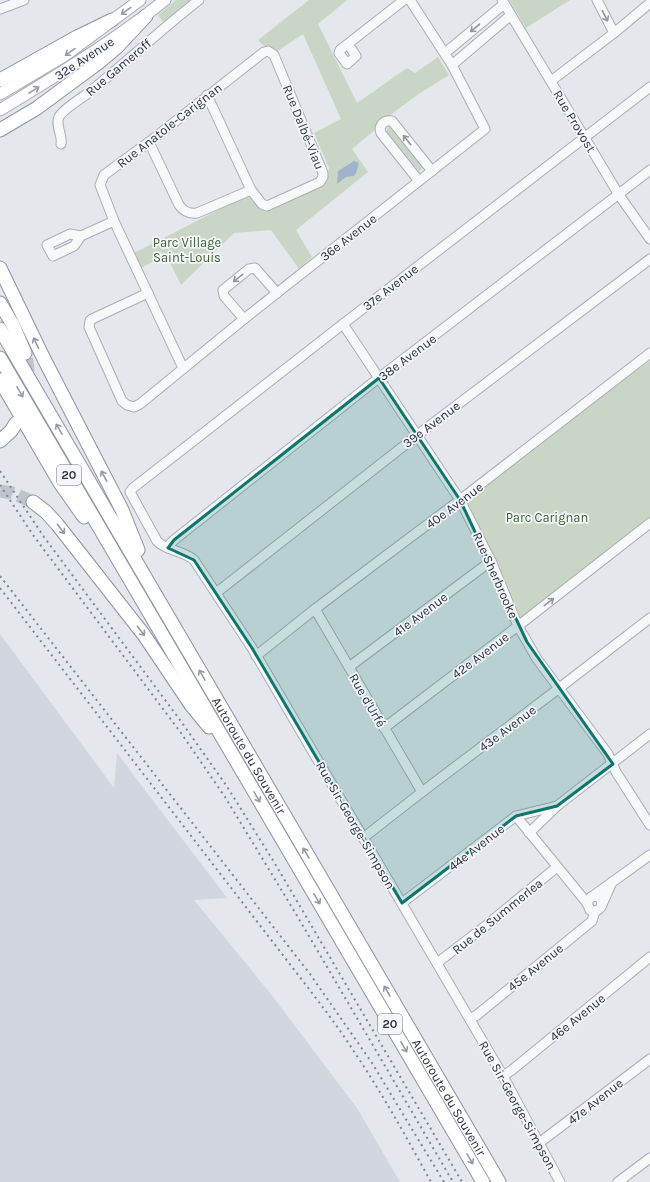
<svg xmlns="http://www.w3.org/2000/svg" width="650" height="1182" viewBox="0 0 650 1182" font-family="Karla,sans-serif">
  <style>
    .built { fill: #d2d6de }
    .green { fill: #c9d6c5 }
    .water { fill: #9fb4cc }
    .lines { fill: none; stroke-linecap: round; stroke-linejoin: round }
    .highway-tunnel { stroke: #bfc3cb; stroke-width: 13; stroke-dasharray: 13 6; stroke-linecap: butt }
    .minor-casing { stroke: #a9aeb7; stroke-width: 11 }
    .major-casing { stroke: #a3abb8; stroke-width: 13 }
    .highway-casing { stroke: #8b94a3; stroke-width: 15 }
    .minor { stroke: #f7f8fa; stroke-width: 9 }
    .major { stroke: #fff; stroke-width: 11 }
    .highway { stroke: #fff; stroke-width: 13 }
    .rail { stroke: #7d8696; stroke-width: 2; stroke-dasharray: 2 4; stroke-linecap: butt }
    .oneway { stroke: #959aa2 }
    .oneway2 { stroke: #9196a0 }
    .marked { fill: #0f766e; fill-opacity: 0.2; stroke: #0f766e; stroke-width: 3; stroke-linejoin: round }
    .labels { text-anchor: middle; stroke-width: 3.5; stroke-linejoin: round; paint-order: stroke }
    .shield { fill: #f4f6f9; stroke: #676e7b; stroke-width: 1 }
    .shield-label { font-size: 12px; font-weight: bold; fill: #2b3445 }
    .street-label { font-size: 13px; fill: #2b3445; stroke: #f4f6f9 }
    .park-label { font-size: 13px; fill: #3f6138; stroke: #f4f6f9 }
  </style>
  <rect width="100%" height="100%" fill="#e4e7ec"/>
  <polygon class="built" points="0,634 114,788 117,753 227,898 194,900 270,993 357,1108 400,1182 0,1182"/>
  <g class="green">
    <polygon points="176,0 190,0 163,22 158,15"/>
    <path d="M309,0H347L318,24L357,103L407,68L415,73L438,57L449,75L417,95L377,125L375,130L352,149L368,172L296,230L312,257L299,269L271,230L234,233L181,285L166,255L141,268L134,253L246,196L252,199L261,208L323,184L328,176L329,168L314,133L341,119L303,34L276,52C269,46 264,48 258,40Z"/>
    <polygon points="509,0 570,0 526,28"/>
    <polygon points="389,126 423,167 419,171 386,132"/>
    <polygon points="650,361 650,523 519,625 460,496"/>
  </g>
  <polygon class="water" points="354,161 359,163 356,173 354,176 346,177 337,184 338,171"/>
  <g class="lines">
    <g class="highway-tunnel">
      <path d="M23,409C30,390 30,372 25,353"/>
      <polyline points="0,491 12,493 33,502"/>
    </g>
    <g class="minor-casing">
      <g id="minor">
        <polyline points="502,0 619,195 650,239"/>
        <polyline points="597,0 614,33"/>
        <polyline points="0,9 24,0"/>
        <polyline points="348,44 356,56 347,64 339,53 340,50 404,0"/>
        <polyline points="445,53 504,4"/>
        <polyline points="452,65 511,15"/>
        <polyline points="551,81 614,33 650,3"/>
        <path d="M149,142L179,205C184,212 189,214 197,213L251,190"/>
        <path d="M61,144C63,135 55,126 59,117C62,110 80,99 87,94C125,64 160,30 199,0"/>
        <path d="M419,181L381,133C378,125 384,120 392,121L432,171"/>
        <polyline points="81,236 74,246 53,256 47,245 70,234 81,236 114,221"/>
        <polyline points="148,293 92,319 90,321 89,327 122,401 127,405 134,407 140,404 244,319 485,129 452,65 410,0"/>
        <polyline points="244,319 224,296 223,290 249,269 255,268 277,293"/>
        <polyline points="343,324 460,500 491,561 518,626 537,659 608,754 616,772 650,825"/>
        <polyline points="183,368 114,221 100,185 104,175 149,142 264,52 268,51 274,55 323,173 323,177 320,182 267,206 262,204 251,190 207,95"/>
        <polyline points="168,548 170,544 174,540 371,384 650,170"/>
        <polyline points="216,593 424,430 650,259"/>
        <polyline points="315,609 422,792"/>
        <polyline points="256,656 315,609 460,500 650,353"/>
        <polyline points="349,667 491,561"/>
        <polyline points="384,728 518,626 650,523"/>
        <polyline points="516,816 587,903"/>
        <polyline points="529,833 557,806 650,734"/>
        <polyline points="363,838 422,792 558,689 650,618"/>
        <polyline points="593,896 650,855"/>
        <polyline points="402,903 516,816 557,806"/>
        <path d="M602,905L601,899L596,896L591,897L587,903L590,910C595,912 598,911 601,907L612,882"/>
        <polyline points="437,963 488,924 557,867"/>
        <polyline points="470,1019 477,1015 592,921 595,911"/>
        <polyline points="503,1076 512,1070 650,957"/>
        <polyline points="539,1143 650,1059"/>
        <path d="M560,1182L503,1076L252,648L194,560C183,550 166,551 157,541L130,492L133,488L343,324L650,87"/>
        <polyline points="618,1182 650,1158"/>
      </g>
    </g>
    <g class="major-casing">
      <g id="major">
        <polyline points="0,94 64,56 140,0"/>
        <path d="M0,110C57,75 113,42 165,0"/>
      </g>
    </g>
    <g class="highway-casing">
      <g id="highway">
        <polyline points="0,80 77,37 112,20"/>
        <polyline points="0,130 37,108 98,63 117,47 146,16"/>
        <polyline points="0,268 44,359 122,510 138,550"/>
        <polyline points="0,303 13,325 25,353"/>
        <path id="s1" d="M0,329L499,1182"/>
        <polyline points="0,358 483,1182"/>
        <polyline points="0,380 60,483 84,517"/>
        <polyline points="0,441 11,431 16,423"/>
        <polyline points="33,502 46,512 57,524 144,635 191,705 209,727"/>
      </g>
    </g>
    <use href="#minor" class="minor"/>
    <use href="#major" class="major"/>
    <use href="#highway" class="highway"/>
    <g class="rail">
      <polyline points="0,471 44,537 180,720 226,785 274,862 462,1182"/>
      <polyline points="0,485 33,535 181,733 225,797 296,914 453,1182"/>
      <polyline points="0,576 310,974 372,1063 444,1182"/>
      <path d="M0,588L309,989C325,1010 341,1031 355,1053C383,1095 407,1138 431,1182"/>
    </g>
  </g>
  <defs><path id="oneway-shaft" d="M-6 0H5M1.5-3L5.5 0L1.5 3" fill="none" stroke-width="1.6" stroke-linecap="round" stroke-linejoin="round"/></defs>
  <g class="oneway">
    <use href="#oneway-shaft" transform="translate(126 11) rotate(144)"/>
    <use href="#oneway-shaft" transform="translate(70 52) rotate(145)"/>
    <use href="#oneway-shaft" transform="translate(34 90) rotate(-31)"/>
    <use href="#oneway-shaft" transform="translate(36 343) rotate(-116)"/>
    <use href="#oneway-shaft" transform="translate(20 392) rotate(60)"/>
    <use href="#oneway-shaft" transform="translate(59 429) rotate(-120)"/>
    <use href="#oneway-shaft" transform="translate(104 476) rotate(-118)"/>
    <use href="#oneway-shaft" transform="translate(61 529) rotate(53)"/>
    <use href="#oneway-shaft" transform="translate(141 631) rotate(52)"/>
    <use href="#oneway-shaft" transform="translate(202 675) rotate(-120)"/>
    <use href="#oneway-shaft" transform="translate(257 797) rotate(60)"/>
    <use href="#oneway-shaft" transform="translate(306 853) rotate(-121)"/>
    <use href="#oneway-shaft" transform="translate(317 899) rotate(60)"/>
    <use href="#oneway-shaft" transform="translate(387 991) rotate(-120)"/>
    <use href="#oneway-shaft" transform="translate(404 1047) rotate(60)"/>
    <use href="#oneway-shaft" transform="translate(470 1159) rotate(60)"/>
  </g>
  <g class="oneway2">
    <use href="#oneway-shaft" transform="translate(605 16) rotate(63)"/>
    <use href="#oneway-shaft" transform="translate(475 28) rotate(140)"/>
    <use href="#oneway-shaft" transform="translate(407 140) rotate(-129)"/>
    <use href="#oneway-shaft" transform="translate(238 278) rotate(142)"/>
    <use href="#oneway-shaft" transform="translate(549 602) rotate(-38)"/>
  </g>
  <path class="marked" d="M379,378L460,500L527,642L613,764L557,806L516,816L402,903L252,648L194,560L168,548L174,540Z"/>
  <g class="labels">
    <g class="shield">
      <rect x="57" y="465" width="24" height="20" rx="3"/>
      <rect x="378" y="1014" width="24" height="20" rx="3"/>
    </g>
    <g class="shield-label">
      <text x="69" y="479">20</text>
      <text x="390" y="1028">20</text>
    </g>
    <g class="street-label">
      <text transform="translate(84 58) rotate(-33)" y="5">32e Avenue</text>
      <text transform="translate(118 67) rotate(-40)" y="5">Rue Gameroff</text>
      <text transform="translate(575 121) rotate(59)" y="5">Rue Provost</text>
      <text transform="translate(169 125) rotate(-38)" y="5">Rue Anatole-Carignan</text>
      <text transform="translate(304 127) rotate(68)" y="5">Rue Dalbé-Viau</text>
      <text transform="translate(348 237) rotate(-38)" y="5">36e Avenue</text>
      <text transform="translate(390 287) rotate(-38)" y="5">37e Avenue</text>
      <text transform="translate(407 357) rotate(-37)" y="5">38e Avenue</text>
      <text transform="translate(431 424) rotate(-37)" y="5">39e Avenue</text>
      <text transform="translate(454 505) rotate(-37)" y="5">40e Avenue</text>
      <text transform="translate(496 575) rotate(66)" y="5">Rue Sherbrooke</text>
      <text transform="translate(420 614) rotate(-37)" y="5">41e Avenue</text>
      <text transform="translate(480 655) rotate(-37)" y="5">42e Avenue</text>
      <text transform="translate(368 700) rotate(60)" y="5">Rue d'Urfé</text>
      <text transform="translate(507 728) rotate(-37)" y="5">43e Avenue</text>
      <text dy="5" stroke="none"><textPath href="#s1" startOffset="494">Autoroute du Souvenir</textPath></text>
      <text transform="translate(356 825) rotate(60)" y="5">Rue Sir-George-Simpson</text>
      <text transform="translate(476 847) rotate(-38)" y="5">44e Avenue</text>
      <text transform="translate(497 916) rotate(-39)" y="5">Rue de Summerlea</text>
      <text transform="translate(535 967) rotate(-39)" y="5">45e Avenue</text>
      <text transform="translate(577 1017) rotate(-39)" y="5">46e Avenue</text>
      <text dy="5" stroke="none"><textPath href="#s1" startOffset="890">Autoroute du Souvenir</textPath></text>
      <text transform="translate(595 1101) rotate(-38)" y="5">47e Avenue</text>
      <text transform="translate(518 1105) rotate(61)" y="5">Rue Sir-George-Simpson</text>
    </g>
    <g class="park-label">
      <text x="187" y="247">Parc Village<tspan x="187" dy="15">Saint-Louis</tspan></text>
      <text x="547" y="522">Parc Carignan</text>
    </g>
  </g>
</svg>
